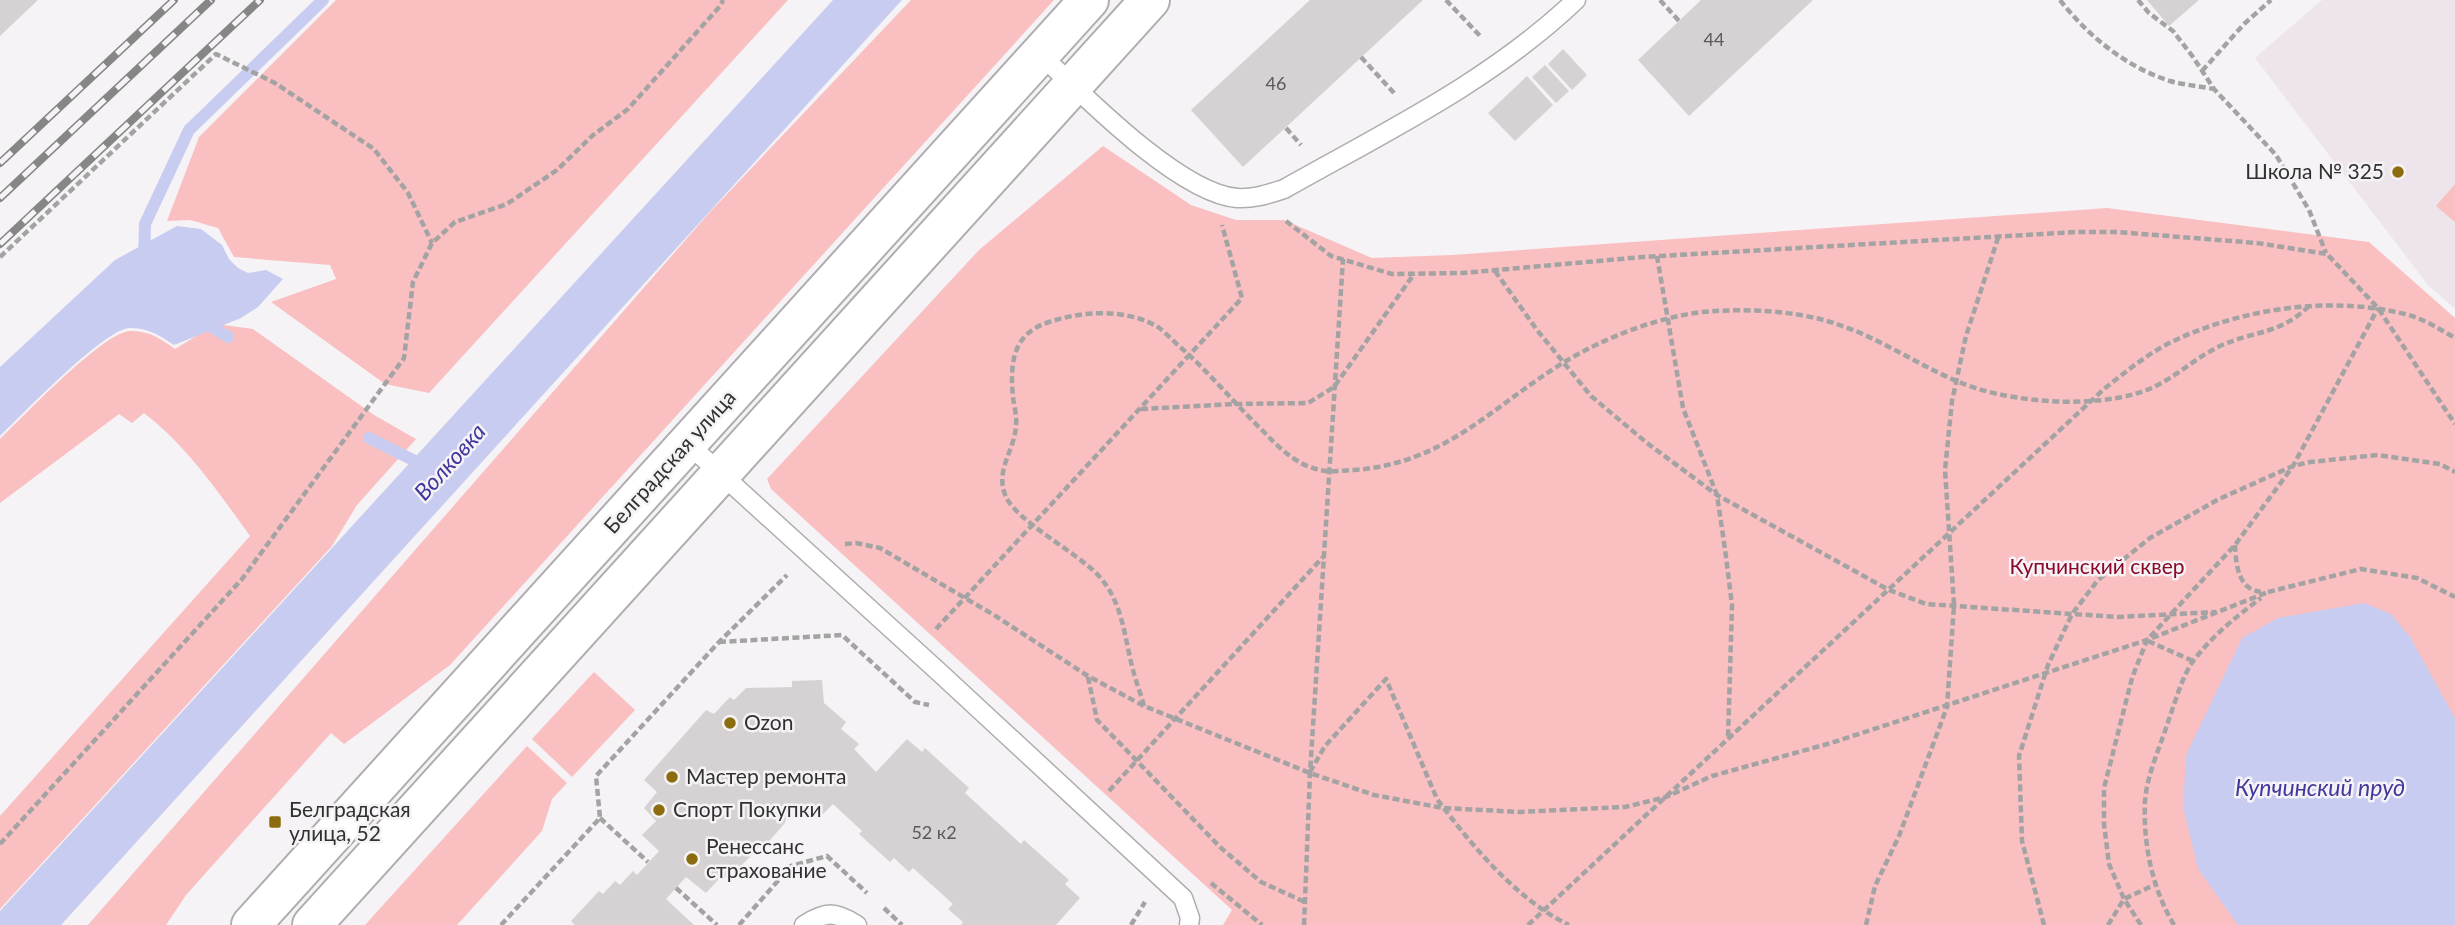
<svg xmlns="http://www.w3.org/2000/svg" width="2455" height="925" viewBox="0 0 2455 925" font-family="Lato,sans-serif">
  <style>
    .built { fill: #ede4ec }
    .green { fill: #fabfc0 }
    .water { fill: #c9ccf1 }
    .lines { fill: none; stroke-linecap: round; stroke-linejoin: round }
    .stream { stroke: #c9ccf1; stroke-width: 12 }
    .building { fill: #d6d2d4 }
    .service-casing { stroke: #b0adaf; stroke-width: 21 }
    .tertiary-casing { stroke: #b0adaf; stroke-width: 42 }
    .path { stroke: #a4a3a4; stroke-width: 4.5; stroke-dasharray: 7 3.5; stroke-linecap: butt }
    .service { stroke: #fff; stroke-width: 18 }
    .tertiary { stroke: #fff; stroke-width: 38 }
    .rail-casing { stroke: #878687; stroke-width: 8 }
    .rail { stroke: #f5f3f5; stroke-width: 5; stroke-dasharray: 16; stroke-linecap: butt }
    .poi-dot { fill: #8b6d0f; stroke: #f5f3f5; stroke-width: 2.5 }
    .labels { text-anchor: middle; stroke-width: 5; stroke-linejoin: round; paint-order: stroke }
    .number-label { font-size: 18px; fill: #5b595a }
    .poi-label { font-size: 21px; fill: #323132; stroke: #f5f3f5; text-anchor: start }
    .street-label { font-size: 21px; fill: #323132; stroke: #f5f3f5 }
    .park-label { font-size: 21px; fill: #8a0728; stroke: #f5f3f5 }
    .water-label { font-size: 23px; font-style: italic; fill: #42379c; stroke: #f5f3f5 }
  </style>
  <rect width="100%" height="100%" fill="#f5f3f5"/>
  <polygon class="built" points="2322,0 2455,0 2455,309 2428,285 2255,58"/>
  <g class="green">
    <polygon points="336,0 788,0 429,393 385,384 271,302 336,279 330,265 234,257 218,228 190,220 167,221 199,137"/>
    <polygon points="911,0 1054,0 450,665 344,744 331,733 186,895 166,925 88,925 709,213"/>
    <polygon points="1103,146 1191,205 1236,220 1284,220 1372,258 1452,255 2107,208 2369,242 2455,318 2455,925 1223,925 1232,910 771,489 767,479 979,250"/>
    <polygon points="2455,184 2455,222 2436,206"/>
    <path d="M216,324L253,329L374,415L416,439L357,505L332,546L0,909V816L250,536C219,493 187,446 144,413L132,423L119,414L0,503V439C23,417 105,330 131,331C150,331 161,339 175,349Z"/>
    <polygon points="594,672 635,710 572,777 532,739"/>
    <polygon points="527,746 567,783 552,799 542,831 457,925 365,925"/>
  </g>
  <g class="water">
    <polygon points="833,0 902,0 61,925 0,925 0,911"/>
    <path d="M177,226L201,229L222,245L229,259L238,268L248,273L266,270L283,279L258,307L241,318L174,345C161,336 147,327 129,328C102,331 23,414 0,436V367L115,260Z"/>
    <polygon points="2364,603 2391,614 2410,637 2455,718 2455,925 2238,925 2198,869 2183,807 2186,755 2242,638 2278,618"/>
  </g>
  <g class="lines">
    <g class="stream">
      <polyline points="144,259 145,224 189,130 323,0"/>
      <polyline points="201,320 228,337"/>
      <polyline points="369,438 425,466"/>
    </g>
  </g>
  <g class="building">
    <polygon points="0,0 38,0 0,36"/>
    <polygon points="1310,0 1423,0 1243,167 1191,110"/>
    <polygon points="1701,0 1813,0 1689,116 1638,60"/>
    <polygon points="2147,0 2199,0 2169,26"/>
    <polygon points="1563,49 1587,75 1572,90 1548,64"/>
    <polygon points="1545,65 1569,91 1556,103 1532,77"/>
    <polygon points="1527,76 1553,105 1515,141 1488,113"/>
    <polygon points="822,680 824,703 846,722 841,729 859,744 854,749 876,772 907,739 922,752 925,748 969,788 965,793 1021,844 1024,840 1069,880 1065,884 1080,898 1056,925 961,925 963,922 948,909 953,904 913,868 909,872 894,858 890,862 859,834 862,831 833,804 821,816 786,818 785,823 764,847 761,845 740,867 737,864 722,881 719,879 706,893 686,877 666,899 694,925 575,925 571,921 599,891 603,894 615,881 620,885 633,871 637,875 659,851 642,835 656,821 644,808 657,792 644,780 706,710 714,714 730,697 734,700 746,688 792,687 792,681"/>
  </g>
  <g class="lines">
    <g class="service-casing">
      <g id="service">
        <path d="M1040,54C1082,94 1180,194 1237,198C1255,199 1268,194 1284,189C1385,132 1491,81 1576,0"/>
        <polyline points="687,443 940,673 1183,898 1190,918 1189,925"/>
        <path d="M804,925C826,911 835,911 857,925"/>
      </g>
    </g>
    <g class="tertiary-casing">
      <g id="tertiary">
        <polyline points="251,925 1089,0"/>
        <polyline points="312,925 1150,0"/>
      </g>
    </g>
    <g class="path">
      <polyline points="1446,0 1482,38"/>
      <polyline points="1660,0 1679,21"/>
      <path d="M2060,0C2088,36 2126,67 2170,81C2184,85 2199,86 2214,89"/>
      <polyline points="2138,0 2149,13 2173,31 2193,57 2214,89 2276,155 2309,210 2326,253"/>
      <polyline points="1361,57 1394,93"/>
      <polyline points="2202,71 2244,24 2271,0"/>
      <polyline points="1286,128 1301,145"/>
      <polyline points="1286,221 1331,256 1392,274 1463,273 1643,257 2077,232 2117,232 2257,243 2327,254 2378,308 2455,424"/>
      <polyline points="1657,256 1683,408 1717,495 1725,549 1732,605 1728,739"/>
      <polyline points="0,257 216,54 275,83 374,149 408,193 432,243"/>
      <polyline points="1495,271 1537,330 1591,396 1647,443 1717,495 1889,590 1926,604 2117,617 2216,612"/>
      <polyline points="1141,409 1235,404 1308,403 1334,387 1414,274"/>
      <polyline points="845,544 856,543 880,548 994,615 1088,676 1144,706 1310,773 1374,795 1443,808 1520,812 1625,807 1666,797 1712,776 1831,743 2147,640 2268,592"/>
      <path d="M2235,545C2236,565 2238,592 2264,592"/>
      <polyline points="2268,592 2361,569 2417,578 2455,597"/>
      <polyline points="936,629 1242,298 1222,225"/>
      <polyline points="2148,641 2193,661"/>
      <polyline points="719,642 842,635 915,702 929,705"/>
      <polyline points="1088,677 1097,720 1137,761 1220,847 1261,882 1305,902"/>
      <path d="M1144,706C1141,694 1136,682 1133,670C1124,636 1123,602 1098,575C1076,552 1017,521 1006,497C994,470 1015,451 1016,425C1017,416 1014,406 1013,397C1010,363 1012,334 1049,322C1082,311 1126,308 1158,327C1165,332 1172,340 1179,346C1209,372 1235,404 1264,432C1281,450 1300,468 1326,471C1335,472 1344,470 1354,470C1447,463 1492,406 1566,361C1608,336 1667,313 1716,311C1752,309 1792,311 1827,321C1873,334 1911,361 1954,380C2003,402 2086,409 2138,393C2169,384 2190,361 2218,347C2253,330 2279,336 2310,305"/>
      <path d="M1310,772L1325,746L1386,679L1437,799C1472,846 1516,899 1569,925"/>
      <polyline points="1109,791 1323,557"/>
      <polyline points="600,818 648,862"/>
      <polyline points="0,844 242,579 404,358 413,282 432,243 455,222 507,204 557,170 592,136 628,109 721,5 723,0"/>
      <polyline points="1211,883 1262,925"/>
      <polyline points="676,888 717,925"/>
      <polyline points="884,908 902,925"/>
      <polyline points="501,925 600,818 596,776 719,642 787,575"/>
      <polyline points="739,925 791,866 827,856 867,893"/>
      <polyline points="1131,925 1145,902"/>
      <polyline points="1304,925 1310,773 1343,259"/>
      <path d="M1528,925L2104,389C2128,370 2152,350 2180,338C2249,307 2338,295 2412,316C2427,321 2441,330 2455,338"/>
      <polyline points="1866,925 1875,886 1899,836 1947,707 1954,605 1945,470 1952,401 1966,336 1999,235"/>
      <polyline points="2044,925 2022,841 2019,756 2048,665 2072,614 2098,580 2150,538 2219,499 2293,466 2310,462 2378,455 2440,464 2455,472"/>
      <polyline points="2108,925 2124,899 2154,885"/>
      <polyline points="2141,925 2124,899 2109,864 2104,824 2104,788 2132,678 2147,640 2235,545 2293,466 2378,308"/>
      <path d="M2174,925C2152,888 2143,844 2145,801C2147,774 2161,745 2169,719C2176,700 2182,676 2194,660C2213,635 2237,616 2261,598"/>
    </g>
    <use href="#service" class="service"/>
    <use href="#tertiary" class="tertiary"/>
    <g class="rail-casing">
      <g id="rail">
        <polyline points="0,163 174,0"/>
        <polyline points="0,198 211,0"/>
        <polyline points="0,244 260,0"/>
      </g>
    </g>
    <use href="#rail" class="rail"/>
  </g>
  <g class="poi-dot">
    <circle cx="2398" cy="172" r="7"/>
    <circle cx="730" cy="723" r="7"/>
    <circle cx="672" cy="777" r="7"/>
    <circle cx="659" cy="810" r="7"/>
    <rect x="268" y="815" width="14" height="14" rx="3.5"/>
    <circle cx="692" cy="859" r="7"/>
  </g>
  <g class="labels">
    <g class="number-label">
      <text x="1714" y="46">44</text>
      <text x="1276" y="90">46</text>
      <text x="934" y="839">52 к2</text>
    </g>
    <g class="poi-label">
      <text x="2384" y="179" text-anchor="end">Школа № 325</text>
      <text x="744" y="730">Ozon</text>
      <text x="686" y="784">Мастер ремонта</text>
      <text x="289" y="817">Белградская<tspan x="289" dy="24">улица, 52</tspan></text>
      <text x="673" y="817">Спорт Покупки</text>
      <text x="706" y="854">Ренессанс<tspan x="706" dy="24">страхование</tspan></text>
    </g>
    <g class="street-label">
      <text transform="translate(670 462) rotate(-48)" y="7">Белградская улица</text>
    </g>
    <g class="park-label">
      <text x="2097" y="574">Купчинский сквер</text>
    </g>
    <g class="water-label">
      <text transform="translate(450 462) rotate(-48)" y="8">Волковка</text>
      <text x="2320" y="796">Купчинский пруд</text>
    </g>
  </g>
</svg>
